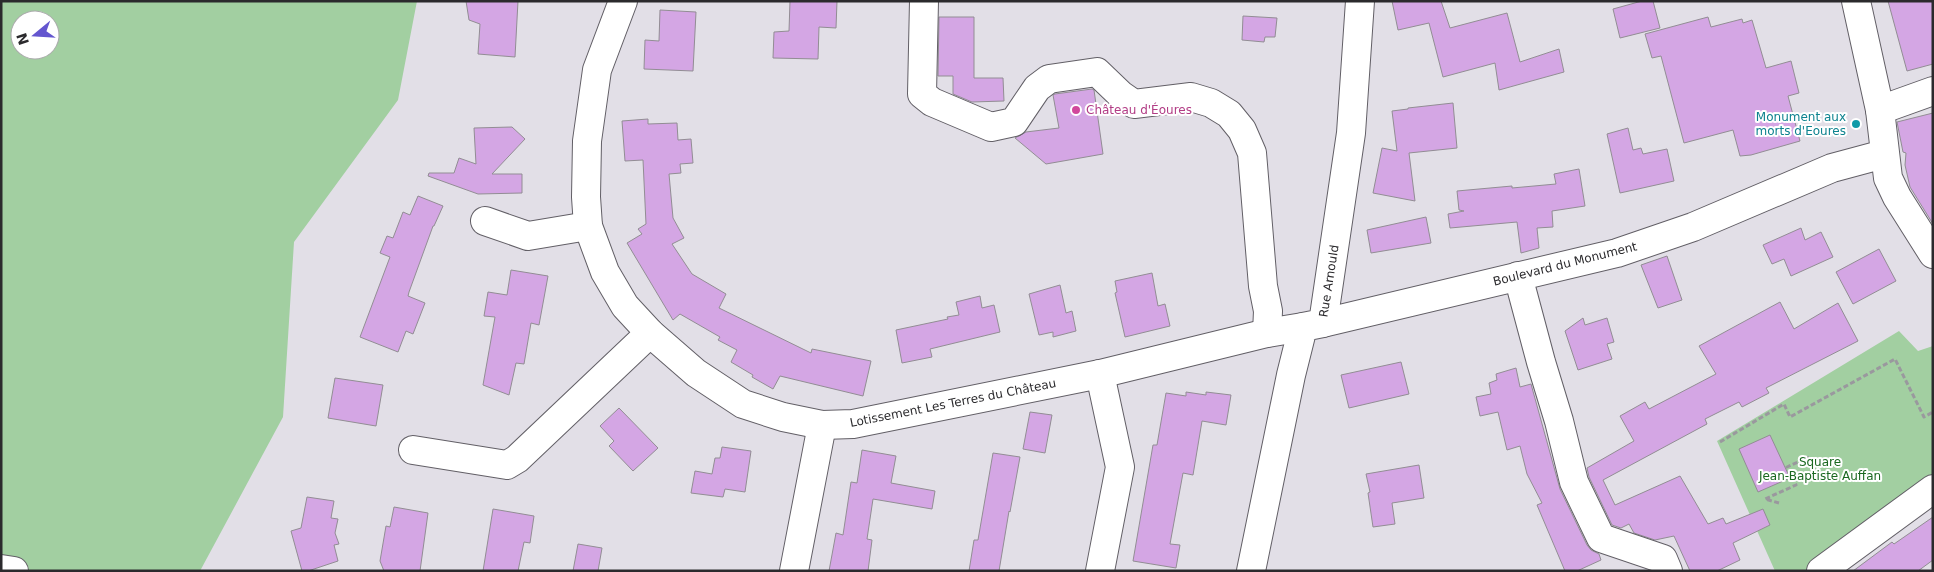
<svg xmlns="http://www.w3.org/2000/svg" width="1934" height="572" viewBox="0 0 1934 572" font-family="'DejaVu Sans',sans-serif">
  <style>
    .green { fill: #a2cfa1; fill-rule: evenodd }
    .building { fill: #d4a6e4; stroke: #928d94 }
    .lines { fill: none; stroke-linecap: round; stroke-linejoin: round }
    .minor-casing { stroke: #625f66; stroke-width: 30 }
    .path { stroke: #9a989e; stroke-width: 3; stroke-dasharray: 5 2.5; stroke-linecap: butt }
    .minor { stroke: #fff; stroke-width: 28 }
    .hotel-dot { fill: #d1479c; stroke: #fff; stroke-width: 2 }
    .culture-dot { fill: #0f9aa8; stroke: #fff; stroke-width: 2 }
    .labels { text-anchor: middle; stroke-width: 4; stroke-linejoin: round; paint-order: stroke }
    .hotel-label { font-size: 12px; fill: #b23c85; stroke: #fff; text-anchor: start }
    .culture-label { font-size: 12px; fill: #0d838f; stroke: #fff; text-anchor: end }
    .street-label { font-size: 12px; fill: #2b2a2d; stroke: #fff }
    .park-label { font-size: 12px; fill: #1a6820; stroke: #fff }
  </style>
  <rect width="100%" height="100%" fill="#e2dfe7"/>
  <g class="green">
    <path d="M1,1H417L398,100L294,242L283,417L200,571H1ZM20,20H50V50H20Z"/>
    <polygon points="1899,331 1918,351 1933,346 1933,483 1811,571 1775,571 1717,441"/>
  </g>
  <g class="building">
    <polygon points="466,1 518,1 515,57 478,54 480,24 469,20"/>
    <polygon points="790,1 837,1 836,28 819,27 818,59 773,58 774,32 789,31"/>
    <polygon points="1392,1 1441,1 1450,28 1507,13 1520,62 1559,49 1564,72 1499,90 1495,63 1443,77 1429,23 1398,30"/>
    <polygon points="1642,1 1653,1 1660,28 1620,38 1613,9"/>
    <polygon points="1888,1 1933,1 1933,64 1907,71"/>
    <polygon points="660,10 696,12 693,71 644,69 645,40 659,41"/>
    <polygon points="1243,16 1277,18 1275,37 1265,37 1264,42 1242,40"/>
    <polygon points="939,17 974,17 974,78 1003,78 1004,101 972,102 953,94 953,76 938,76"/>
    <polygon points="1708,17 1711,27 1742,19 1743,23 1752,20 1766,68 1791,61 1799,93 1788,96 1800,141 1751,155 1740,156 1733,130 1684,143 1661,56 1652,58 1645,34"/>
    <polygon points="1092,89 1094,90 1103,154 1046,164 1015,138 1026,132 1059,128 1053,95 1055,94"/>
    <polygon points="1453,103 1457,148 1409,153 1415,201 1373,193 1382,148 1397,151 1392,111 1408,109 1408,108"/>
    <polygon points="1933,113 1933,224 1910,187 1905,165 1906,153 1903,152 1897,122"/>
    <polygon points="648,119 648,124 677,123 678,140 691,139 693,163 680,164 681,173 669,174 673,218 684,238 672,244 692,274 726,294 719,308 811,353 812,349 871,361 863,396 780,376 773,389 752,377 753,375 731,362 737,350 718,340 720,337 680,314 673,320 627,243 642,234 638,229 646,224 643,160 625,161 622,121"/>
    <polygon points="512,127 525,139 492,174 522,174 522,193 478,194 428,176 429,173 454,173 459,158 476,164 474,128"/>
    <polygon points="1628,128 1633,150 1641,148 1643,154 1667,149 1674,181 1620,193 1607,134"/>
    <polygon points="1579,169 1585,206 1552,211 1553,227 1537,228 1539,248 1521,253 1517,222 1450,228 1448,214 1464,211 1459,210 1457,191 1512,186 1512,188 1556,184 1554,174"/>
    <polygon points="418,196 443,206 434,226 433,226 409,292 408,296 425,303 413,334 406,331 398,352 360,337 390,257 380,253 387,236 393,238 403,212 410,215"/>
    <polygon points="1426,217 1431,243 1371,253 1367,230"/>
    <polygon points="1801,228 1805,240 1821,232 1833,257 1791,276 1784,259 1772,264 1763,245"/>
    <polygon points="1879,249 1896,281 1853,304 1836,272"/>
    <polygon points="1667,256 1682,300 1658,308 1641,265"/>
    <polygon points="511,270 548,276 539,325 531,323 524,364 516,363 509,395 483,385 495,317 484,316 488,292 507,295"/>
    <polygon points="1152,273 1158,306 1165,304 1170,326 1125,337 1115,293 1117,292 1115,281"/>
    <polygon points="1060,285 1066,313 1072,311 1076,331 1053,337 1053,332 1039,335 1029,294"/>
    <polygon points="980,296 982,308 994,305 1000,332 930,349 932,357 902,363 896,330 948,319 947,317 959,315 956,302"/>
    <polygon points="1780,302 1794,329 1838,303 1858,341 1766,388 1769,393 1742,407 1739,402 1705,419 1707,424 1603,480 1615,505 1680,476 1708,524 1723,518 1726,524 1763,509 1770,525 1733,543 1740,560 1717,571 1690,571 1674,536 1655,540 1634,533 1629,524 1621,528 1612,525 1589,477 1587,468 1634,441 1620,416 1645,402 1649,409 1716,374 1699,346"/>
    <polygon points="1583,318 1585,325 1607,318 1614,342 1607,344 1612,359 1578,370 1565,331"/>
    <polygon points="1401,362 1409,394 1349,408 1341,375"/>
    <polygon points="1516,368 1520,387 1531,384 1560,489 1587,545 1591,550 1599,554 1601,560 1577,571 1565,571 1537,505 1542,503 1527,474 1520,446 1507,450 1498,412 1480,416 1476,397 1491,394 1489,383 1497,380 1496,374"/>
    <polygon points="335,378 383,385 376,426 328,418"/>
    <polygon points="1186,392 1206,395 1206,392 1231,395 1226,425 1202,421 1193,475 1183,473 1170,544 1180,545 1176,568 1133,561 1153,445 1157,445 1166,393 1186,396"/>
    <polygon points="619,408 658,448 633,471 609,446 614,441 600,426"/>
    <polygon points="1030,412 1052,415 1045,453 1023,449"/>
    <polygon points="1770,435 1790,478 1758,492 1739,449"/>
    <polygon points="722,447 751,451 745,492 725,489 723,497 691,493 695,471 712,474 715,458 720,458"/>
    <polygon points="862,450 896,456 891,483 935,491 932,509 873,499 867,539 872,540 868,571 829,571 836,533 843,535 851,482 857,483"/>
    <polygon points="993,453 1020,457 1010,512 1009,511 999,571 969,571 974,540 978,540"/>
    <polygon points="1419,465 1424,498 1392,503 1395,524 1373,527 1368,493 1370,492 1366,474"/>
    <polygon points="307,497 334,501 331,518 338,519 335,533 339,544 334,545 338,561 308,571 302,571 291,531 301,528"/>
    <polygon points="394,507 428,513 420,571 384,571 380,561 386,526 390,527"/>
    <polygon points="493,509 534,516 530,543 524,542 518,571 483,571"/>
    <polygon points="1933,517 1933,560 1918,571 1853,571 1892,542 1894,544"/>
    <polygon points="578,544 602,548 598,571 573,571"/>
  </g>
  <g class="lines">
    <g class="minor-casing">
      <g id="minor">
        <polyline points="623,1 597,70 587,141 586,197 588,226 605,272 625,306 650,333 696,373 743,404 783,417 822,425 853,424 1100,374 1267,333 1303,327"/>
        <polyline points="924,1 922,94 932,102 991,127 1014,122 1037,88 1049,79 1097,72 1121,95 1134,104 1191,97 1211,103 1229,114 1242,130 1252,153 1263,286 1268,311 1267,333"/>
        <polyline points="1856,1 1880,110 1888,178 1897,197 1933,254"/>
        <polyline points="1880,110 1933,91"/>
        <polyline points="485,221 528,236 588,226"/>
        <polyline points="1518,276 1541,362 1559,421 1574,482 1601,538 1663,559 1668,571"/>
        <polyline points="1323,323 1617,253 1693,227 1832,168 1884,154"/>
        <polyline points="413,450 507,465 517,459 650,333"/>
        <polyline points="1,569 14,571"/>
        <polyline points="794,571 822,425"/>
        <polyline points="1100,571 1120,467 1100,374"/>
        <polyline points="1251,571 1291,375 1303,327 1323,323 1351,133 1360,1"/>
        <polyline points="1821,571 1933,489"/>
      </g>
    </g>
    <g class="path">
      <polyline points="1720,442 1784,404 1790,417 1895,359 1924,417 1933,412"/>
      <polyline points="1779,503 1765,499 1796,485 1787,467 1809,457"/>
    </g>
    <use href="#minor" class="minor"/>
  </g>
  <circle class="hotel-dot" cx="1076" cy="110" r="5"/>
  <circle class="culture-dot" cx="1856" cy="124" r="5"/>
  <g class="labels">
    <g class="hotel-label">
      <text x="1086" y="114">Château d'Éoures</text>
    </g>
    <g class="culture-label">
      <text x="1846" y="121">Monument aux<tspan x="1846" dy="14">morts d'Eoures</tspan></text>
    </g>
    <g class="street-label">
      <text transform="translate(1565 264) rotate(-14)" y="4">Boulevard du Monument</text>
      <text transform="translate(1329 281) rotate(-81)" y="4">Rue Arnould</text>
      <text transform="translate(953 403) rotate(-11)" y="4">Lotissement Les Terres du Château</text>
    </g>
    <g class="park-label">
      <text x="1820" y="466">Square<tspan x="1820" dy="14">Jean-Baptiste Auffan</tspan></text>
    </g>
  </g>
  <rect width="1934" height="572" fill="none" stroke="#2b2a2d" stroke-width="5"/>
  <g transform="translate(35 35) rotate(252)"><circle r="24" fill="#ffffff" stroke="#aaaaab"/>
  <path d="M0-4L9 19L0 12L-9 19Z" fill="#6456cf"/>
  <text y="-8" font-size="14" font-weight="bold" text-anchor="middle" fill="#2b2a2d">N</text>
  </g>
</svg>
